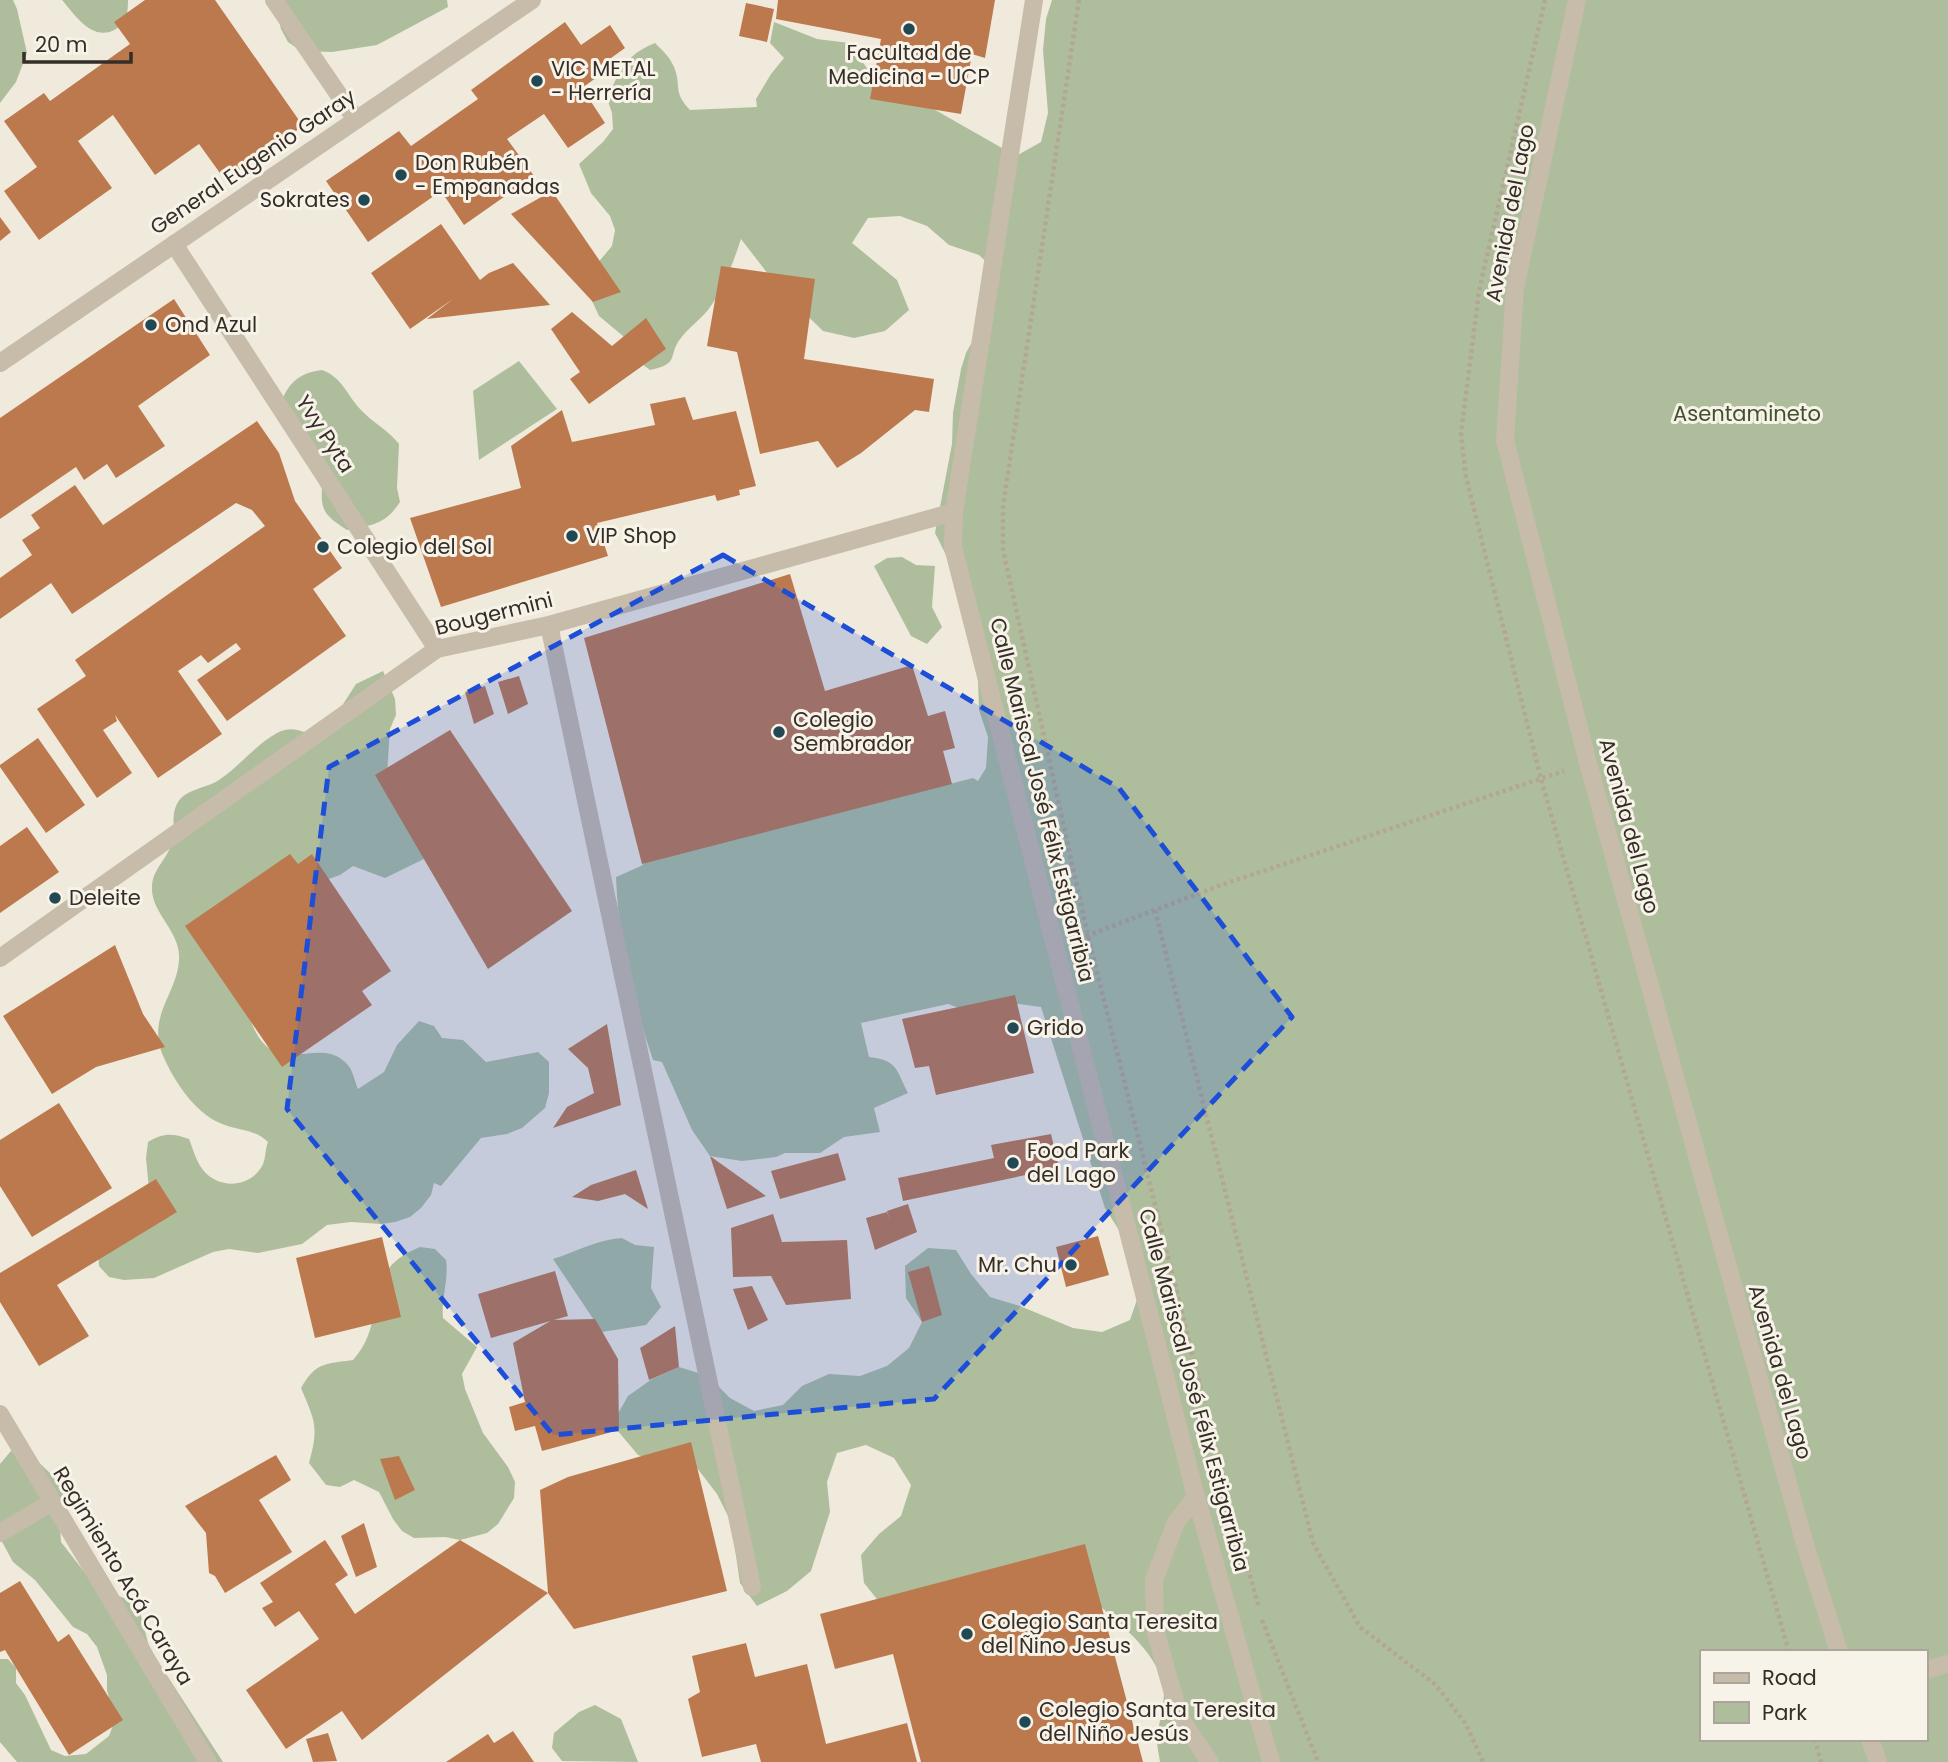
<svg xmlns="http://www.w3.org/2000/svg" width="1948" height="1762" viewBox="0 0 1948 1762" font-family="Poppins,sans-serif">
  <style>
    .green { fill: #aebe9d; fill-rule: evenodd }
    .building { fill: #bd794e }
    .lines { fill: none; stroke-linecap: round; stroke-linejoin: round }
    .path { stroke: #b3a693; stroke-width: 4.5; stroke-dasharray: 3.5 3.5; stroke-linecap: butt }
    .minor { stroke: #c7bba9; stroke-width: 18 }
    .marked { fill: #1d4ed8; fill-opacity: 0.2; stroke: #1d4ed8; stroke-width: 5; stroke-dasharray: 14 9; stroke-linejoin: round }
    .poi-dot { fill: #214853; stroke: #f8f3e8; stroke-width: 2.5 }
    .labels { text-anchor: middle; stroke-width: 6; stroke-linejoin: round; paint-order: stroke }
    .poi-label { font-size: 21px; fill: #352e28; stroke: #f8f3e8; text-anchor: start }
    .street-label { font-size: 21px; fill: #352e28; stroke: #f8f3e8 }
    .park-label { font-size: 21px; fill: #3f512e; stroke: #f8f3e8 }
  </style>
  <rect width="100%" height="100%" fill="#f0eadc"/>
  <g class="green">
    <polygon points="0,0 13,0 17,9 27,53 16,82 0,103"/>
    <path d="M62,0H128C128,12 127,23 116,29C93,43 75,15 62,0Z"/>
    <polygon points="274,0 447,0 448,7 377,45 332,52 301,51 288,42 281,29"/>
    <path d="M1052,0H1948V1762H1160C1159,1755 1157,1747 1157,1740C1158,1721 1168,1699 1162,1680C1151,1644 1108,1615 1082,1590L885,1609L864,1583L861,1555L879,1534L901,1516L911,1485L894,1458L866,1445L837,1453L827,1482L830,1512L811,1571L787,1591L757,1606L740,1583L731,1522L717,1494L697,1468L668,1465L638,1455L612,1424L628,1396L652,1379L679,1367L708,1376L730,1398L754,1411L783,1405L802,1386L829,1374L860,1376L887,1366L909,1348L922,1322L906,1298L905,1266L928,1248L956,1250L971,1274L990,1297L1020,1306L1073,1328L1102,1332L1130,1320L1140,1291L1122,1235L1105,1208L1041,1007L1019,1004L988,1011L959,1008L948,1004L861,1023L869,1057C898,1060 896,1070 908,1093L874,1108L880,1132L844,1137L820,1153H785L776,1157L742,1161L710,1156L692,1130L662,1062L653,1060C633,1001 618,940 616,877L641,866L702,819H815L973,778L978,781L986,768L988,737L979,710L978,679L948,559L935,533L952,444L953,413L961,369L966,353L993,304L1000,275L979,255L949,245L927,226L900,216L868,218L852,243L897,280L909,310L885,331L854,338L823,331L778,287L741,239C733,263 724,289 708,310C700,320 689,327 681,338C667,355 681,364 650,370L638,361L623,336L599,316L586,288L590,272L612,246L615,230L610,216L591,193L579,164L603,142L613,129L612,113L607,98C620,71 625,55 655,43C662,50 670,57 674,67C682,86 672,91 690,110L757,107L756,99L771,74L784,58L770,43L774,22L817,39L849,43L884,92L930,107L1016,156L1041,142L1048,113L1043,50L1046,19ZM1701,1652H1925V1739H1701Z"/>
    <polygon points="519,361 557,409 479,460 473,391"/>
    <path d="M322,370C343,378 346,394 361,410C373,423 387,429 399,444L397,488L400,502C385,525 372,525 347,530C328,517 320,513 322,489L280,406C287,384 298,373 322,370Z"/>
    <polygon points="902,557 916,565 935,566 932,607 942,627 927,644 911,636 874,566 887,558"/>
    <path d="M383,671L395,699L396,715L390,729L387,775L424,859L385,878L353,866L340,875L309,886L250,1019C274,1086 319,1031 348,1065C353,1071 355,1082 358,1089L384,1072L397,1045L419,1021L434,1026L442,1038L463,1040L486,1062L538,1052L549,1062V1093L545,1108L522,1128L507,1134L481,1138L441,1186L434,1183L431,1195L421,1208L410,1217L395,1222L381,1224L351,1222L327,1225L302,1244L258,1253L229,1249L213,1252L154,1278L124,1280L109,1277L99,1266L98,1249L149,1189L146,1158L148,1142C163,1133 172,1133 189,1139C193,1149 196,1161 203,1170C219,1190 252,1188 263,1164C266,1157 265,1149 268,1142C254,1129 241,1131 225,1125C198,1116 177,1086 165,1060C144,1018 178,994 179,959C181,931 150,913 152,886C153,869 167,859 172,843C176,830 170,815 178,802C186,789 207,788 219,780C240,766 255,745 277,733C288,727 296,729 307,733L340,709L356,684Z"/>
    <path d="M622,1238L635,1245L654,1247L651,1288L661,1307L646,1325L602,1332L553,1259C575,1252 599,1239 622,1238Z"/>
    <path d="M420,1247L435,1249L446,1260C449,1280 441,1298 443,1318L477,1347L462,1374L465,1389L483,1433L508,1467L515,1482L514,1498L498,1524L487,1533L460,1540L445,1537L414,1538L402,1531L393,1519L379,1492L354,1480L340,1487L326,1485L309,1463C319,1427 315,1421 301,1388C316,1362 325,1364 353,1360C391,1318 356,1273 420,1247Z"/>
    <polygon points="11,1451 30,1454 51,1474 65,1481 66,1512 60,1526 61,1542 89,1578 115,1595 130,1600 140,1612 148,1643 155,1657 223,1762 17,1762 0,1742 0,1659 8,1659 16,1668 16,1683 25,1695 51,1750 65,1756 86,1754 109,1736 115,1720 107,1690 107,1675 97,1647 87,1634 73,1627 35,1580 13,1562 0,1538 0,1464"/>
    <polygon points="595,1705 621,1719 638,1762 562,1761 552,1748 554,1733 579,1712"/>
  </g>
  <g class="building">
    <polygon points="145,0 215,0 303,126 225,180 199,144 155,175 113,115 78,141 112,188 39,240 4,191 37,167 4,121 44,93 50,101 130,44 114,22"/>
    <polygon points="778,0 995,0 985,58 972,54 961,114 870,99 881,39 776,19"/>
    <polygon points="746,3 774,9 767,42 739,36"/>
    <polygon points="565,22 581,45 610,25 625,48 597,68 600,75 582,88 605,123 568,148 544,114 507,139 534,176 464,225 441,191 368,242 326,181 399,131 411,146 478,99 471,90"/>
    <polygon points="552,191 621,292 593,302 511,214"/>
    <polygon points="0,217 11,232 0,241"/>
    <polygon points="441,224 480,280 489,273 513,263 550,305 427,319 453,299 410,329 371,273"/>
    <polygon points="721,266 815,279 804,359 934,379 929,412 915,410 861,453 837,468 818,441 760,454 737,352 707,346"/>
    <polygon points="174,299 210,355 138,406 165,446 116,478 107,464 84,480 76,467 0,519 0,418"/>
    <polygon points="572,312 612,346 646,318 666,349 589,404 570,379 580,372 551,329"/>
    <polygon points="685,397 693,420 736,411 756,486 739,490 740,495 717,501 715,495 597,523 608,556 441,607 410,518 521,488 511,446 562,410 572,442 655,425 650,404"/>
    <polygon points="257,421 279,453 295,501 342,568 313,589 346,636 227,721 197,680 241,649 236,643 208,663 201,655 178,671 222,734 158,778 115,715 117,721 103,730 132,773 97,798 37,709 86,676 75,660 265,526 252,510 236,503 72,614 51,583 0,619 0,578 32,555 22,540 40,528 31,515 75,485 103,525"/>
    <polygon points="790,574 825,691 912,665 928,716 945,711 955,748 943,751 952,784 642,864 584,638"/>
    <polygon points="519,676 528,704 508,714 498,682"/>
    <polygon points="485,686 494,714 474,724 465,692"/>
    <polygon points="450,730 572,911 488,969 375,775"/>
    <polygon points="38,738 85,805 46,833 0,767 0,765"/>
    <polygon points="27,827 59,872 0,913 0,846"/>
    <polygon points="290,854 298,864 312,854 391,971 362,991 372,1005 282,1067 185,926"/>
    <polygon points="115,945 143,1014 165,1047 96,1067 52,1094 3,1016"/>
    <polygon points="1015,995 1034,1073 936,1095 929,1066 915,1068 902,1019"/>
    <polygon points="607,1024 621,1105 553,1128 567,1107 594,1093 588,1068 568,1049"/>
    <polygon points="59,1103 112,1188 32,1237 0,1186 0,1140"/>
    <polygon points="1051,1134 1059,1168 903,1201 898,1178 994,1158 991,1145"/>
    <polygon points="838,1153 846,1180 780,1199 771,1171"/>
    <polygon points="710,1156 766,1196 727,1209"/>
    <polygon points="636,1170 648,1209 625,1194 598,1201 572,1197 591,1185"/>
    <polygon points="156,1179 177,1212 57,1285 89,1336 39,1366 0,1302 0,1273"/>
    <polygon points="908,1204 917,1232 875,1250 866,1218 887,1212 890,1220 887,1211"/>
    <polygon points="773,1214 782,1242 847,1240 851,1299 786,1305 771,1276 733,1277 731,1228"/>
    <polygon points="1098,1236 1109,1275 1066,1287 1056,1247"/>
    <polygon points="382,1237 401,1317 315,1338 296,1258"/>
    <polygon points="929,1266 942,1315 922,1322 908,1272"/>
    <polygon points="555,1271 568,1316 491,1338 478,1294"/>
    <polygon points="752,1286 768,1320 748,1330 733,1289"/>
    <polygon points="595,1319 618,1359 619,1430 542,1451 535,1426 515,1431 509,1407 525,1402 513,1343 552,1320"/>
    <polygon points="675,1326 679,1367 649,1380 640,1348"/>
    <polygon points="691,1442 727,1591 574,1629 548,1593 540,1490 568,1477"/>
    <polygon points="276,1455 291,1480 259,1500 292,1552 225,1593 215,1576 209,1573 206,1533 185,1506"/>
    <polygon points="399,1456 415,1490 395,1500 380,1459"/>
    <polygon points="364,1523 377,1567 356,1577 341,1536"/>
    <polygon points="325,1540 348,1575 335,1584 355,1614 460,1540 548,1593 362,1740 342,1711 286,1749 246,1690 319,1639 299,1611 275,1627 262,1608 273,1602 260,1583"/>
    <polygon points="1085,1544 1143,1762 921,1762 893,1654 835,1669 820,1614"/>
    <polygon points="20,1581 58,1642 69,1634 123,1720 69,1755 5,1650 0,1652 0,1593"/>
    <polygon points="746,1643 755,1677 807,1664 826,1744 907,1723 917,1762 761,1762 756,1744 702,1757 688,1699 700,1692 692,1656"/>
    <polygon points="513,1731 534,1762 446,1762 488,1734 494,1743"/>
    <polygon points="328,1733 337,1761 313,1762 306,1739"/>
  </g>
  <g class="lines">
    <g class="path">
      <polyline points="1079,0 1003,506 1003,550 1088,936 1227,1493 1259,1608"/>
      <polyline points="1545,0 1479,291 1461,434 1466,477 1541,779 1789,1652"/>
      <polyline points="1155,910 1313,1543 1360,1627 1436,1685 1466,1724 1483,1762"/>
      <polyline points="1086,936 1224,884 1564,771"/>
      <polyline points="1262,1620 1318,1762"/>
      <polyline points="1815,1739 1821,1762"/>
    </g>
    <g class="minor">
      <polyline points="274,0 356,120"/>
      <polyline points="1034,0 954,512 953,547 1196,1497 1271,1762"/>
      <polyline points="1577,0 1515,288 1505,440 1588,763 1804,1541 1839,1652"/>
      <polyline points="174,244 437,649"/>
      <polyline points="0,363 532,0"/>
      <polyline points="549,625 752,1587"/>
      <polyline points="0,958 437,649 549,625 954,512"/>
      <polyline points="0,1414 208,1762"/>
      <polyline points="1196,1497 1176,1522 1154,1580 1155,1630 1180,1718 1210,1762"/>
      <polyline points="0,1533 52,1502"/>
      <polyline points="1925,1670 1948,1664"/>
      <polyline points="1870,1739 1878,1762"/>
    </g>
  </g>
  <path class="marked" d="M723,555L1119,788L1292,1017L934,1399L553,1435L287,1109L329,767Z"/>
  <g class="poi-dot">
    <circle cx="909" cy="29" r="7"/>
    <circle cx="537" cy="81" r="7"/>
    <circle cx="401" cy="175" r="7"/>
    <circle cx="364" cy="200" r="7"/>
    <circle cx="151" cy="325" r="7"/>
    <circle cx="572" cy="536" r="7"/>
    <circle cx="323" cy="547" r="7"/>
    <circle cx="779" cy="732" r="7"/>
    <circle cx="55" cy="898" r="7"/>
    <circle cx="1013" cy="1028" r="7"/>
    <circle cx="1013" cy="1163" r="7"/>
    <circle cx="1071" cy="1265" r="7"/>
    <circle cx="967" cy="1634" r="7"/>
    <circle cx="1025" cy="1722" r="7"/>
  </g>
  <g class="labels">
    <g class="poi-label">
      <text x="909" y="60" text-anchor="middle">Facultad de<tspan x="909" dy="24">Medicina - UCP</tspan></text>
      <text x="551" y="76">VIC METAL<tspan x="551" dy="24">- Herrería</tspan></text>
      <text x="415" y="170">Don Rubén<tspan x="415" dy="24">- Empanadas</tspan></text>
      <text x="350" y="207" text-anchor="end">Sokrates</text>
      <text x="165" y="332">Ond Azul</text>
      <text x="586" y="543">VIP Shop</text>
      <text x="337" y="554">Colegio del Sol</text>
      <text x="793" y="727">Colegio<tspan x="793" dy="24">Sembrador</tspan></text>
      <text x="69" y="905">Deleite</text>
      <text x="1027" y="1035">Grido</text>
      <text x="1027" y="1158">Food Park<tspan x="1027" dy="24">del Lago</tspan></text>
      <text x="1057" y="1272" text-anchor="end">Mr. Chu</text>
      <text x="981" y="1629">Colegio Santa Teresita<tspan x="981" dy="24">del Ñino Jesus</tspan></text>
      <text x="1039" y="1717">Colegio Santa Teresita<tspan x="1039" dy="24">del Niño Jesús</tspan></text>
    </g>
    <g class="street-label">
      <text transform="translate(253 162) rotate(-34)" y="7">General Eugenio Garay</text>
      <text transform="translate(1510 213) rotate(-79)" y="7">Avenida del Lago</text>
      <text transform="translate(325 434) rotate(57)" y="7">Yvy Pyta</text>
      <text transform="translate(494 614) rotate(-14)" y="7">Bougermini</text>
      <text transform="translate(1042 800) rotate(76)" y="7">Calle Mariscal José Félix Estigarribia</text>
      <text transform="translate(1629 826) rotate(75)" y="7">Avenida del Lago</text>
      <text transform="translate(1780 1372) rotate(74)" y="7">Avenida del Lago</text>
      <text transform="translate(1194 1390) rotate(75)" y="7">Calle Mariscal José Félix Estigarribia</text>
      <text transform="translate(123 1576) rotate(59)" y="7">Regimiento Acá Caraya</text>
    </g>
    <g class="park-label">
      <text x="1747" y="421">Asentamineto</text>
    </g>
  </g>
  <rect x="1700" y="1650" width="228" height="91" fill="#f8f3e8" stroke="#aaa49b" stroke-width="2"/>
  <rect x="1714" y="1673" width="35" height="10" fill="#c7bba9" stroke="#aaa49b" stroke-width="2"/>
  <text x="1762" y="1685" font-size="21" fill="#352e28">Road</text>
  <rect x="1714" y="1702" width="35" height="21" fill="#aebe9d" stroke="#aaa49b" stroke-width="2"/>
  <text x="1762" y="1720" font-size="21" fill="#352e28">Park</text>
  <path d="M24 52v10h107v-10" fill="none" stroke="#352e28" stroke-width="3.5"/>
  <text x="35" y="52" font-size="21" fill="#352e28" stroke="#f8f3e8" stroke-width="5" paint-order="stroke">20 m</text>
</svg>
